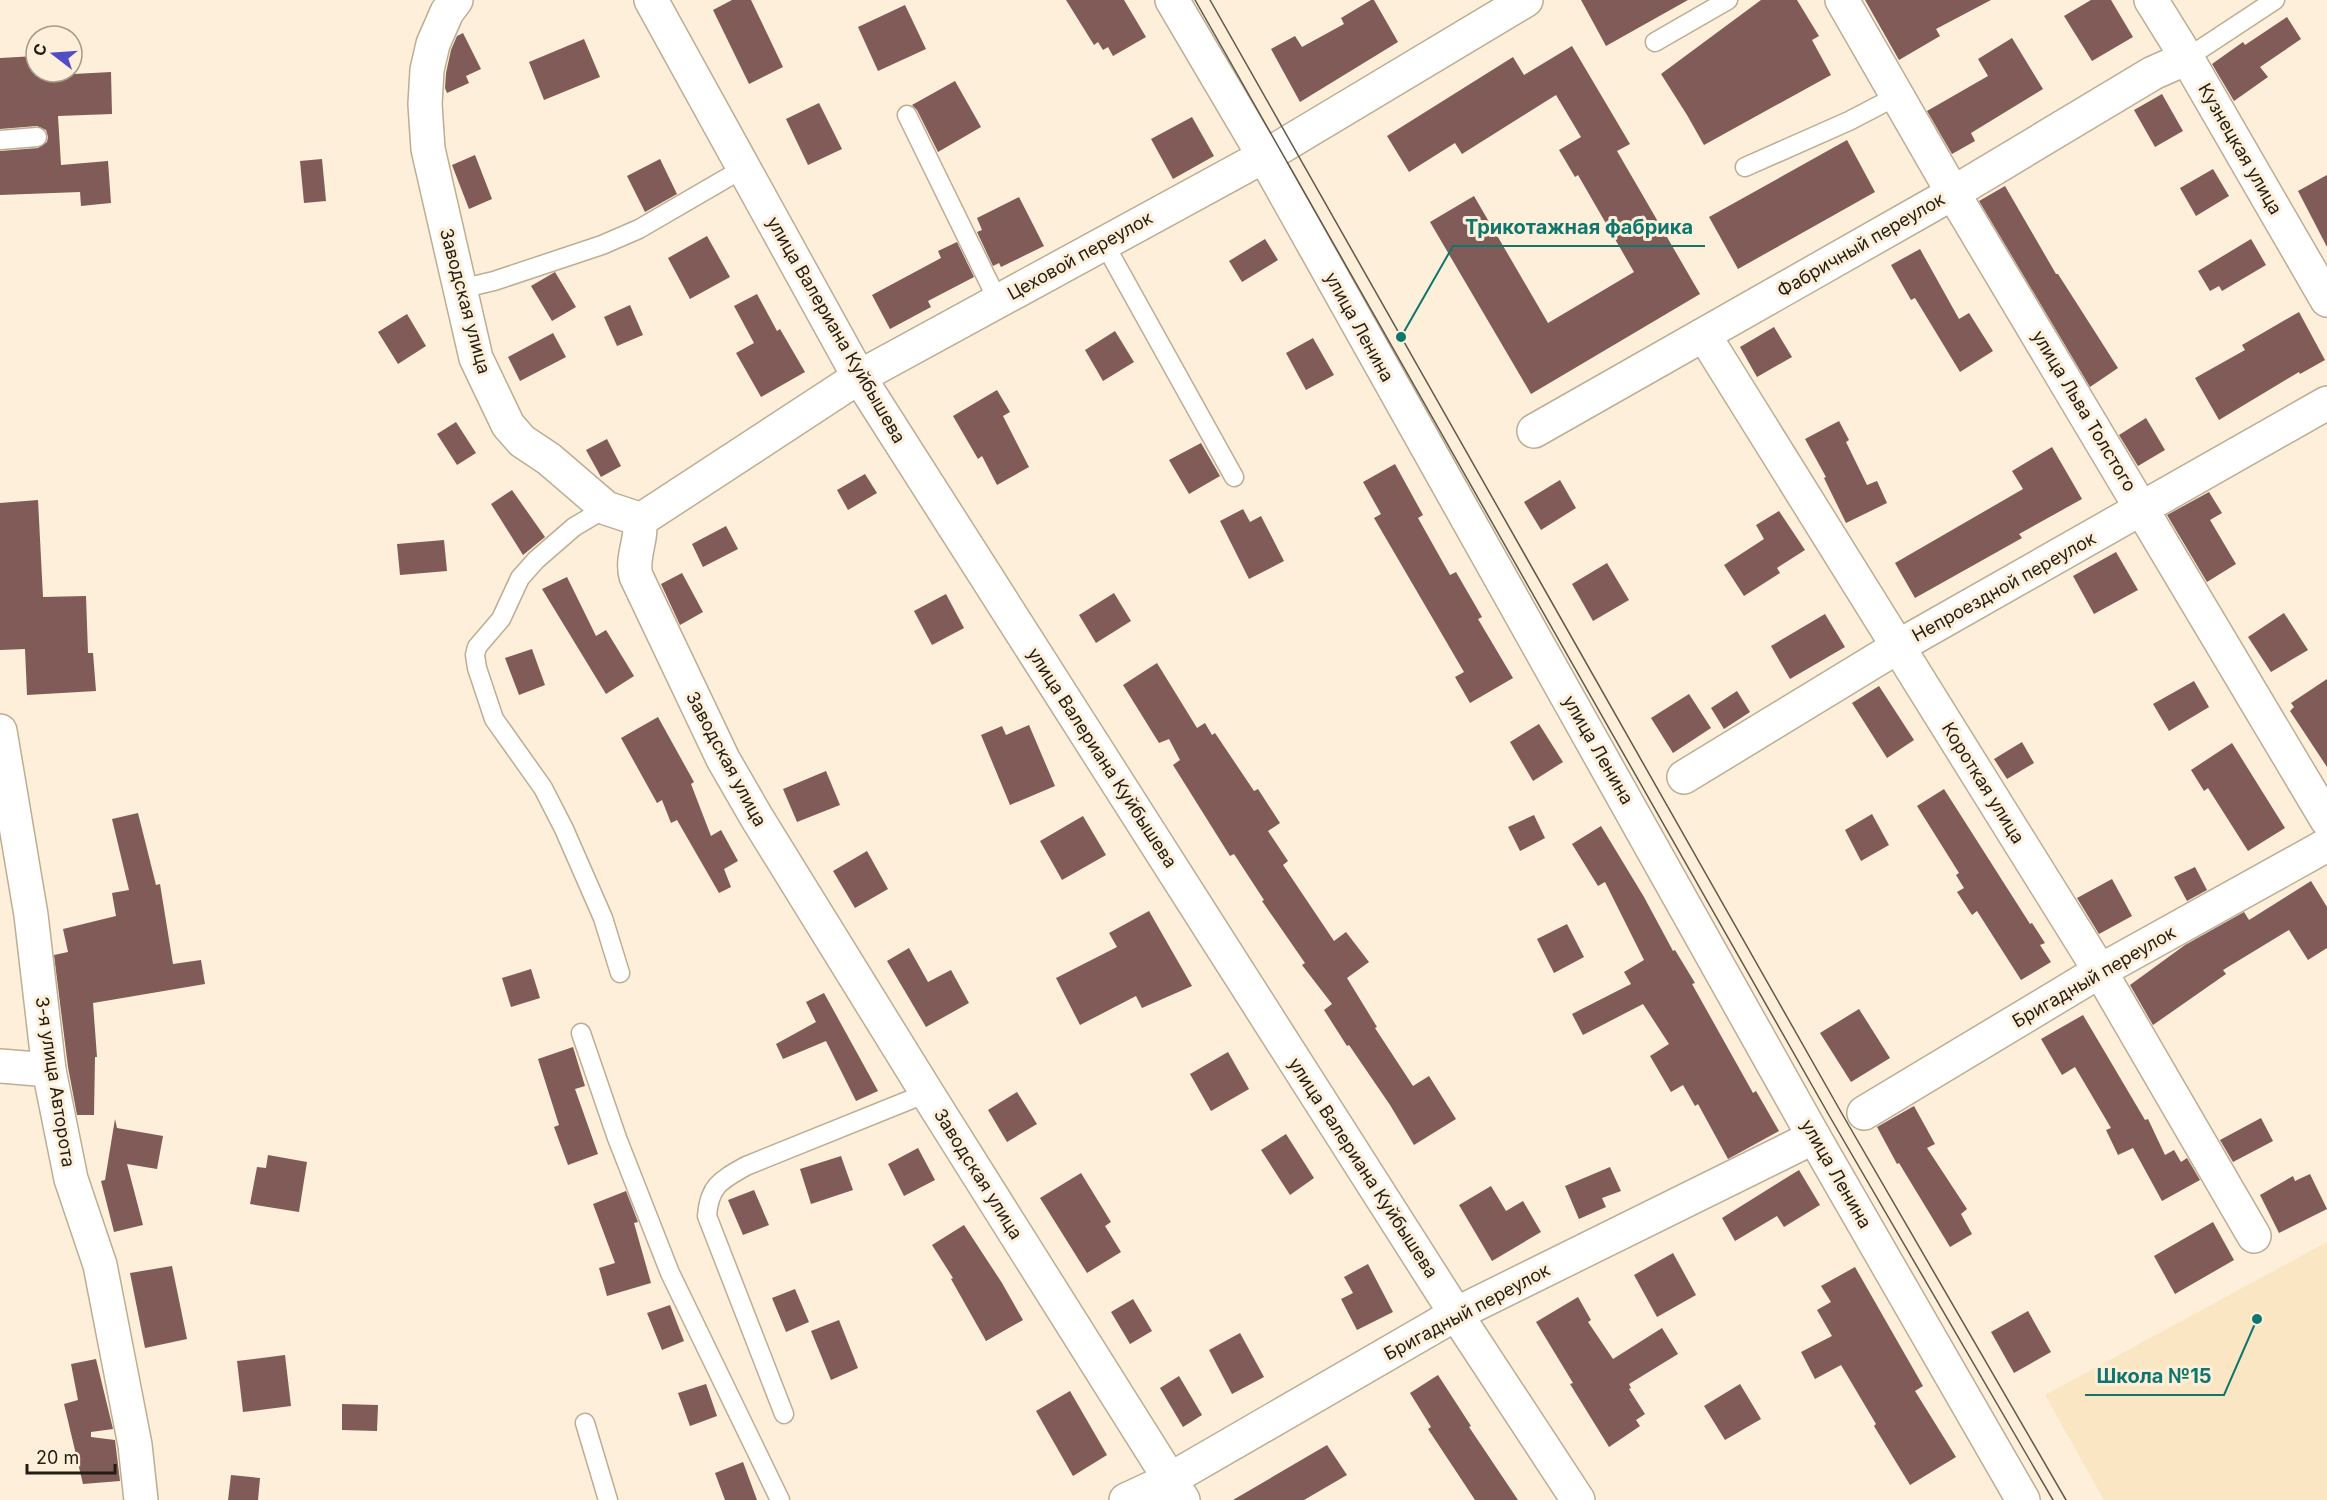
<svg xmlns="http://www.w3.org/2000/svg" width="2327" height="1500" viewBox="0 0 2327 1500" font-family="Inter,sans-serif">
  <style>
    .built { fill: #fbe6c4 }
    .building { fill: #805b57 }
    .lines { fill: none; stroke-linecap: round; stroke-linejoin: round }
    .service-casing { stroke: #bdad93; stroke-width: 21 }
    .minor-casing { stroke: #bdad93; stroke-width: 36 }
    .service { stroke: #fff; stroke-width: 18 }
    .minor { stroke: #fff; stroke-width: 33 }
    .tram { stroke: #60584a; stroke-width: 1.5 }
    .labels { text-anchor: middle; stroke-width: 6; stroke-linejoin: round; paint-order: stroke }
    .street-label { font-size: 18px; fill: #231d13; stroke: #fdefd9 }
    .leader { fill: none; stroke: #0f766e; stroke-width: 2 }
    .callout-dot { fill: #0f766e; stroke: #fdefd9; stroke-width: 2 }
    .callout-label { font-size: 20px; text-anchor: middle; font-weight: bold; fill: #0f766e; stroke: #fdefd9; stroke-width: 6; stroke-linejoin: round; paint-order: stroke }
  </style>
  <rect width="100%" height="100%" fill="#fdefd9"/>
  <polygon class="built" points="2327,1242 2327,1500 2104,1500 2045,1395"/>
  <g class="building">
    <polygon points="732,0 751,0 783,67 749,84 713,10"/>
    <polygon points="1066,0 1124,0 1146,37 1113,56 1108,47 1103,50 1098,42 1094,45"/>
    <polygon points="1371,0 1374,0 1398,42 1300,102 1271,49 1295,36 1302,47 1344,24 1341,18"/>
    <polygon points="1581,0 1688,0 1606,46"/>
    <polygon points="1761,0 1797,0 1819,36 1812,40 1831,75 1704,145 1687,115 1661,74"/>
    <polygon points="1865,0 1991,0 1936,29 1940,36 1899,60"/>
    <polygon points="2091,0 2111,0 2133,37 2092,61 2064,16"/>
    <polygon points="905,5 926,49 878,71 858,27"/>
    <polygon points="2287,17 2301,39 2260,67 2268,77 2234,101 2212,64 2243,42 2245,45"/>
    <polygon points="463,33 481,69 466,76 469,83 447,93 445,88 446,73 451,50 457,36"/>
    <polygon points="2012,38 2043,89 1971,133 1975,141 1952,154 1927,111 1988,76 1978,59"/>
    <polygon points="584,39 600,77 544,100 529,62"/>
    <polygon points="1572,46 1630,144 1617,151 1700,294 1531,394 1430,222 1474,196 1548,323 1634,272 1578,175 1575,177 1559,150 1581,137 1556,95 1462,154 1455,143 1409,172 1387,136 1513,57 1524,75"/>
    <polygon points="36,56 36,72 55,72 55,75 111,72 112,114 58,116 61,165 108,161 111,203 81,206 80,192 0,195 0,151 38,148 47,142 48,137 46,130 37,126 0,129 0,58"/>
    <polygon points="955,81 981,127 938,152 917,110 912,105"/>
    <polygon points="2162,94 2183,131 2155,147 2134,110"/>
    <polygon points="819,103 842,149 808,165 786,119"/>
    <polygon points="1192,117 1214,156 1173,179 1151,139"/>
    <polygon points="1847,140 1875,192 1738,269 1709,217"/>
    <polygon points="475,155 492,199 469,209 452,165"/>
    <polygon points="322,159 326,201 304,203 300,161"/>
    <polygon points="660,159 677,194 645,212 627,176"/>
    <polygon points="2213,169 2229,196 2196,216 2180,188"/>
    <polygon points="2327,175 2327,247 2298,191"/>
    <polygon points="2005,186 2056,274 2058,274 2118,368 2090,387 1979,201"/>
    <polygon points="1019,197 1044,246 1001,267 999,263 993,266 977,232 982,230 977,218"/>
    <polygon points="707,236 730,277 690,299 668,258"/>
    <polygon points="1265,239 1278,260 1242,282 1229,261"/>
    <polygon points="2251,239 2266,265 2222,291 2219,286 2210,291 2198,271"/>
    <polygon points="957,242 974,277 928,301 931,307 890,329 872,295 941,258 938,251"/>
    <polygon points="1920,249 1959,319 1969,313 1993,351 1960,372 1915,298 1911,300 1891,265"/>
    <polygon points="555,272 576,307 552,321 531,286"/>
    <polygon points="757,294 777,331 780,329 805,372 761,397 736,353 754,343 734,306"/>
    <polygon points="630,305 643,335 617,346 604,317"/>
    <polygon points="2299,312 2325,360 2300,374 2299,372 2219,420 2195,378 2245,350 2242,345"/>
    <polygon points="407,314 426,346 398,364 378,332"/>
    <polygon points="1774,327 1792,357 1757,377 1740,347"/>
    <polygon points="1115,331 1134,362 1103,381 1085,350"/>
    <polygon points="553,333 566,357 520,381 508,357"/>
    <polygon points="1313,338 1334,375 1306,390 1286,353"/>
    <polygon points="997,390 1010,412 1003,416 1029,467 997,485 982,456 978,459 953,416"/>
    <polygon points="2146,418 2165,450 2138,466 2119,435"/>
    <polygon points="1839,421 1849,440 1846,442 1867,485 1877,481 1887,503 1846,523 1824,478 1826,477 1805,439"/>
    <polygon points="456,422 476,453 457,465 437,434"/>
    <polygon points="607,439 621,466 601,477 586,450"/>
    <polygon points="1201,443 1220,476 1189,494 1169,460"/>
    <polygon points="2052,447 2082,499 2019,534 2022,538 1915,598 1895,563 2023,489 2012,471"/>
    <polygon points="1395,464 1423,515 1418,518 1450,575 1456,572 1482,617 1478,619 1513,678 1470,703 1455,677 1464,672 1374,518 1381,514 1363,482"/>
    <polygon points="865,474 877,493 848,510 837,490"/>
    <polygon points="1560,480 1576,508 1541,530 1524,502"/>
    <polygon points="512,490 545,537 523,555 491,504"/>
    <polygon points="2209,492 2222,513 2210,520 2236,564 2207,582 2167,515"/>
    <polygon points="38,500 43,597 86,596 88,653 93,653 96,691 27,695 25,649 0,650 0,503"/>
    <polygon points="1243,509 1250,522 1261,516 1284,561 1249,579 1220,521"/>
    <polygon points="1779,511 1805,550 1777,568 1780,573 1744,596 1724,565 1764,539 1756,525"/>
    <polygon points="726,526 738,549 703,567 692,544"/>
    <polygon points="444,540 447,571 400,575 397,544"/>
    <polygon points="2116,552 2138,590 2094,614 2073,576"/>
    <polygon points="1607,563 1629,600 1593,621 1572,584"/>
    <polygon points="682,573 703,612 680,625 661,584"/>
    <polygon points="567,577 596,636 606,630 634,676 606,694 542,589"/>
    <polygon points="1114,593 1131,621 1096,643 1079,615"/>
    <polygon points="946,594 964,628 932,645 914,611"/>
    <polygon points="2284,613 2308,650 2271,672 2248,637"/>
    <polygon points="1825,614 1845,647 1790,679 1771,646"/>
    <polygon points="532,649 545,685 519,695 505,658"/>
    <polygon points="1157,663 1197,728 1205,723 1212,735 1215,733 1254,791 1258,789 1280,823 1268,831 1288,861 1283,865 1334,941 1346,932 1369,962 1347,978 1377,1027 1375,1028 1413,1086 1429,1076 1456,1119 1414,1145 1390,1105 1349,1045 1347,1046 1324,1010 1332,1004 1302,965 1305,963 1262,901 1264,900 1234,854 1230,856 1173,765 1180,760 1169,739 1159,743 1123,685"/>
    <polygon points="2327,679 2327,767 2290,711 2294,707 2291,703"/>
    <polygon points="2194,681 2209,707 2169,731 2153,704"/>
    <polygon points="1879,686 1914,740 1887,758 1852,703"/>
    <polygon points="1737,691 1750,712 1724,729 1711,708"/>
    <polygon points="1689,694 1711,728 1673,753 1651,718"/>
    <polygon points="658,717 694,782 691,784 711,836 721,830 738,861 724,869 731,887 719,893 677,820 671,823 662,800 657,803 621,738"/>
    <polygon points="1539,724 1563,762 1533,781 1510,742"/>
    <polygon points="1029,725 1055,786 1010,805 981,735 1002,726 1006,735"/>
    <polygon points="2022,742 2034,763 2007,779 1994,759"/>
    <polygon points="2232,743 2285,828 2248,851 2208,788 2204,791 2191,770"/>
    <polygon points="826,771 840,805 797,822 783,789"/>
    <polygon points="1944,789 2030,924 2032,923 2045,943 2040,945 2051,962 2021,980 1977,911 1972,915 1957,892 1964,888 1956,875 1959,873 1917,806"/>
    <polygon points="138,813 156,885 160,884 173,964 201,960 205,984 93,1003 97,1057 95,1057 94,1115 77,1115 68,1067 54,955 68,952 63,929 116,916 112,893 129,890 112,819"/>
    <polygon points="1872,814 1889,845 1861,861 1845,830"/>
    <polygon points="1534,815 1545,838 1520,851 1508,827"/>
    <polygon points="1083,816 1106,855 1062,880 1040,841"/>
    <polygon points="1601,826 1644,897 1673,951 1675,950 1695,983 1692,984 1753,1093 1756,1091 1779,1131 1728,1159 1698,1104 1695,1106 1683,1085 1671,1092 1650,1056 1669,1044 1643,1004 1583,1035 1572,1014 1631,984 1624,972 1644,960 1605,882 1598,886 1572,844"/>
    <polygon points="867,851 888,889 855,908 833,871"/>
    <polygon points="2195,867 2207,890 2187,901 2174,877"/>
    <polygon points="2112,879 2132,916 2099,934 2077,898"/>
    <polygon points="2311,881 2327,907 2327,948 2308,960 2289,930 2223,970 2226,974 2153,1025 2130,985 2185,945 2244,912 2249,920"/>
    <polygon points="1149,911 1192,986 1142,1008 1136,996 1080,1025 1056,978 1117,947 1109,933"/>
    <polygon points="1567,924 1584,957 1554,973 1537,939"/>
    <polygon points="909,948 928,982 951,970 969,1003 926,1027 887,961"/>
    <polygon points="531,969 540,998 511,1007 502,978"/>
    <polygon points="824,993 878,1091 856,1101 826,1041 783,1059 776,1044 816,1022 806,1002"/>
    <polygon points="1859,1009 1890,1058 1851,1082 1820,1033"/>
    <polygon points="2083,1015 2145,1120 2148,1119 2165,1155 2174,1150 2181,1162 2187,1158 2200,1180 2162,1201 2133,1148 2118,1155 2106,1130 2111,1128 2075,1067 2062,1075 2041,1039"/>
    <polygon points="573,1047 585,1086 575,1089 598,1154 568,1165 554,1127 559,1125 538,1059"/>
    <polygon points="1228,1052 1249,1089 1211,1111 1190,1074"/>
    <polygon points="1017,1092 1037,1124 1007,1142 988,1110"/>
    <polygon points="1914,1106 1935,1144 1927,1148 1967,1209 1961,1214 1972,1234 1950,1247 1899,1163 1897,1164 1877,1127"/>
    <polygon points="2261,1118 2273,1141 2233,1162 2220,1140"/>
    <polygon points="115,1119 117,1128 163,1136 157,1169 127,1164 143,1225 114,1232 101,1181 105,1180"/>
    <polygon points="1286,1134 1314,1178 1290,1195 1261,1150"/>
    <polygon points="918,1148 935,1180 904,1196 888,1164"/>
    <polygon points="268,1155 307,1162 299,1212 250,1204 257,1167 266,1168"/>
    <polygon points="841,1156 853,1190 811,1204 800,1169"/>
    <polygon points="1610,1167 1621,1191 1602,1198 1606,1207 1579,1219 1565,1186"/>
    <polygon points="1799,1170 1820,1205 1784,1227 1777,1216 1735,1241 1722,1218"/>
    <polygon points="1081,1173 1111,1222 1105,1226 1121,1252 1087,1273 1040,1198"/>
    <polygon points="2310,1174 2327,1209 2279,1233 2260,1195 2293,1176 2295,1181"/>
    <polygon points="1491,1186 1506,1211 1523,1201 1541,1232 1492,1261 1459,1205"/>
    <polygon points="754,1190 769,1225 743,1235 728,1200"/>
    <polygon points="626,1191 638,1222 634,1223 651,1283 607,1296 599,1268 615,1263 593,1204"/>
    <polygon points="2213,1222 2234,1260 2175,1294 2154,1256"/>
    <polygon points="964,1225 1002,1283 1023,1320 986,1341 951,1279 953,1278 932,1245"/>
    <polygon points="1673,1253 1696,1295 1657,1317 1634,1275"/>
    <polygon points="1368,1264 1393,1312 1357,1330 1341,1299 1353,1293 1344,1277"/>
    <polygon points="172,1266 187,1339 145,1348 130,1273"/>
    <polygon points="1855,1267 1923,1386 1915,1391 1956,1457 1910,1485 1874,1426 1876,1424 1841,1365 1815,1379 1801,1352 1832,1336 1817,1310 1831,1302 1821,1286"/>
    <polygon points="795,1289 809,1322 786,1332 772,1298"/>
    <polygon points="1578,1297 1591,1320 1588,1322 1613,1359 1662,1328 1678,1354 1629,1384 1631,1388 1629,1389 1645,1414 1636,1420 1640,1426 1609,1447 1570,1384 1573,1383 1536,1322"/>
    <polygon points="1133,1299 1152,1331 1130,1344 1111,1312"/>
    <polygon points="670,1305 684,1341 662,1350 647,1313"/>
    <polygon points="2028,1311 2051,1352 2014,1373 1991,1332"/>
    <polygon points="839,1320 858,1368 831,1380 811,1331"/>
    <polygon points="1240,1333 1264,1377 1232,1394 1209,1350"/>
    <polygon points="285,1355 291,1406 243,1412 237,1361"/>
    <polygon points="96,1359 113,1429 91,1432 91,1437 115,1440 120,1481 83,1484 64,1404 78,1400 71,1364"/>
    <polygon points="1438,1375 1471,1426 1469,1427 1518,1500 1475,1500 1428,1429 1431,1427 1410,1393"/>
    <polygon points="1179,1376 1202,1415 1183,1427 1160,1388"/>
    <polygon points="706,1384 717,1416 690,1426 678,1393"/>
    <polygon points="1740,1384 1761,1419 1725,1440 1704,1406"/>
    <polygon points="1070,1391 1107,1455 1073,1476 1036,1411"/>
    <polygon points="342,1404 378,1405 377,1431 342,1430"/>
    <polygon points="1327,1445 1347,1475 1304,1500 1233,1500"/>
    <polygon points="743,1462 757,1500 725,1500 715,1473"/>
    <polygon points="231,1475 260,1478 258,1500 228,1500"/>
  </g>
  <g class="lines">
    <g class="service-casing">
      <g id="service">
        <polyline points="1655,42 1728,0"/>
        <polyline points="2187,58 2275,0"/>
        <polyline points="907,115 998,301"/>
        <polyline points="0,140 37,137"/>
        <polyline points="1745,167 1849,121 1897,96"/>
        <polyline points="1104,243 1234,477"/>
        <polyline points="460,289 494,281 602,245 639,229 744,168"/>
        <polyline points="606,508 574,527 536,560 520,578 501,619 477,647 475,655 477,668 494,719 543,788 564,829 603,918 620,973"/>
        <polyline points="581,1033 617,1138 670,1273 780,1500"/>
        <path d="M784,1414L707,1216C709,1186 721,1180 746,1166L927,1093"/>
        <polyline points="585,1423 608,1500"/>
      </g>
    </g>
    <g class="minor-casing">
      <g id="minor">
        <path d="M456,0L447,12L433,44L427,70L425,104L428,149L476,358L508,425L522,441L549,459L606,508L636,518C647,531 630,555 636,576L723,759L757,818L927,1093L1183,1500"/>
        <polyline points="651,0 859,377 1456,1314 1578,1500"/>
        <polyline points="1172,0 1264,156 1814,1137 2023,1500"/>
        <polyline points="1842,0 1953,193 2327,820"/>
        <polyline points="2151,0 2187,58 2327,300"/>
        <polyline points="1704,335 2100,971 2254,1236"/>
        <polyline points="1534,431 1953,193 2153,73 2187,58"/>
        <polyline points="639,521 859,377 1279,148 1526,0"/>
        <polyline points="0,731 31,915 49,1070 71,1179 100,1265 135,1445 141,1500"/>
        <polyline points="1684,777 1899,646 2327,403"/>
        <polyline points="0,1066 49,1070"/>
        <polyline points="1864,1113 2100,971 2327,845"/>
        <polyline points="1126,1500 1169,1480 1456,1314 1814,1137"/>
      </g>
    </g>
    <use href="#service" class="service"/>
    <use href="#minor" class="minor"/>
    <g class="tram">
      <polyline points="1195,0 1830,1117 2053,1500"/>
      <polyline points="1210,0 1841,1112 2066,1500"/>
    </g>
  </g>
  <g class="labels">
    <g class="street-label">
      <text transform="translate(2240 149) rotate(60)" y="6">Кузнецкая улица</text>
      <text transform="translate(1861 245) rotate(-30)" y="6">Фабричный переулок</text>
      <text transform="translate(1080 256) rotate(-29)" y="6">Цеховой переулок</text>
      <text transform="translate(465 301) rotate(75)" y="6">Заводская улица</text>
      <text transform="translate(1359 327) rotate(61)" y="6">улица Ленина</text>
      <text transform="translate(836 330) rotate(60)" y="6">улица Валериана Куйбышева</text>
      <text transform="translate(2084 411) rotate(59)" y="6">улица Льва Толстого</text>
      <text transform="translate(2004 587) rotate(-29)" y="6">Непроездной переулок</text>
      <text transform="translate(1598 750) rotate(60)" y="6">улица Ленина</text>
      <text transform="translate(1102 758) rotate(57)" y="6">улица Валериана Куйбышева</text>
      <text transform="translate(726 759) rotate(62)" y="6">Заводская улица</text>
      <text transform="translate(1983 783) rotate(58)" y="6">Короткая улица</text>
      <text transform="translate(2094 977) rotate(-30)" y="6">Бригадный переулок</text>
      <text transform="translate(55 1082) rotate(81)" y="6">3-я улица Авторота</text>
      <text transform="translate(1363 1168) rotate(57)" y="6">улица Валериана Куйбышева</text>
      <text transform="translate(978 1174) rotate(58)" y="6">Заводская улица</text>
      <text transform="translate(1836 1174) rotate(60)" y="6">улица Ленина</text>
      <text transform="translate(1467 1312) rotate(-28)" y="6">Бригадный переулок</text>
    </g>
  </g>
  <path class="leader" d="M1401 337L1453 246H1705M2257 1319L2224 1395H2085"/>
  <g class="callout-dot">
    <circle cx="1401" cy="337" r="6"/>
    <circle cx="2257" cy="1319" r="6"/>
  </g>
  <g class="callout-label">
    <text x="1579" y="234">Трикотажная фабрика</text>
    <text x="2154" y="1383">Школа №15</text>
  </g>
  <g transform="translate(54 54) rotate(287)"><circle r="28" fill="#fdefd9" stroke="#a69b8a" stroke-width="1.5"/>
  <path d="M0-4.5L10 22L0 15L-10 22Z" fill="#4f4ec5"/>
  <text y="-9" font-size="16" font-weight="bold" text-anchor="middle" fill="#231d13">С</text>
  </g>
  <path d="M27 1464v9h88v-9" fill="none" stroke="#231d13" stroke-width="3"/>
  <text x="36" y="1464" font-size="18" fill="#231d13" stroke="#fdefd9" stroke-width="4.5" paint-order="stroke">20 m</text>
</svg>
